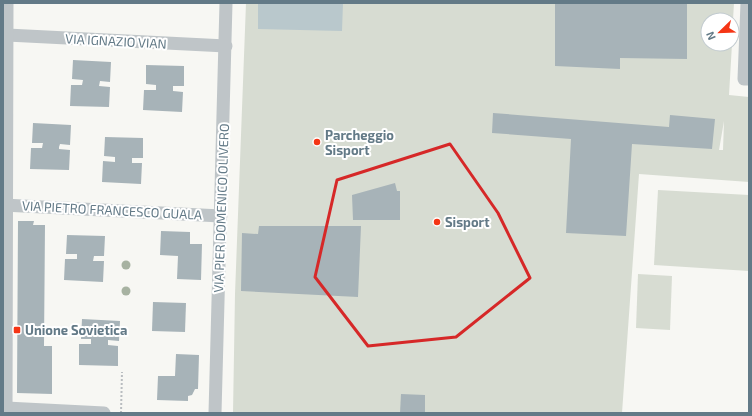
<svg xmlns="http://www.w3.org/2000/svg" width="752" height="416" viewBox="0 0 752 416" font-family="'Exo 2',sans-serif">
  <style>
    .green { fill: #d7dcd2; fill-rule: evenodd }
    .water { fill: #b9c8cc }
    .building { fill: #a7b3b8 }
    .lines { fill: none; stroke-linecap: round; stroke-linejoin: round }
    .path { stroke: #b9bdc0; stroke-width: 2; stroke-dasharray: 2 2; stroke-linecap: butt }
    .minor { stroke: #bfc5c8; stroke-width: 13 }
    .tree { fill: #a7b2a1 }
    .marked { fill: none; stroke: #d62828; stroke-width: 3; stroke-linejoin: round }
    .poi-dot { fill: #f53515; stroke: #fff; stroke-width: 1.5 }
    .labels { text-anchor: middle; stroke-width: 4; stroke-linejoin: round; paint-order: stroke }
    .street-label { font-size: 13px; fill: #637a87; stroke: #fff }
    .poi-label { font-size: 13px; font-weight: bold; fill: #637a87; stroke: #fff; text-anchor: start }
  </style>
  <rect width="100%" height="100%" fill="#f7f7f3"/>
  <g class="green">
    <path d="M246,3H734L732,37V20H708V44H732L729,95L749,97V182L639,174L622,413H233L235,294ZM724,121L723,150H719Z"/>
    <polygon points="658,190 749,195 749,271 654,265"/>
    <polygon points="638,274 672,276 670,330 636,328"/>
  </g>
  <polygon class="water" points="258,3 343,3 342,31 258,29"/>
  <g class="building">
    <polygon points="555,3 687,3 687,59 620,58 620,69 555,66"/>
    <polygon points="73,60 111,62 110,82 100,81 99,86 110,87 109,107 70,106 71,85 82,85 83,80 72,79"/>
    <polygon points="146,65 184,66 184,86 173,86 173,91 183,92 182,112 143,110 144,90 156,90 156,85 146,84"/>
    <polygon points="493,113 669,127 670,115 715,119 712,149 632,144 626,236 566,233 571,139 492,133"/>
    <polygon points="33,123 71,125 70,145 60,144 59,147 59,149 70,150 69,170 30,169 31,148 42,148 43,143 32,143"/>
    <polygon points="105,137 143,138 143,158 132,158 132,163 142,163 141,184 102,182 103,161 115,162 115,157 104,156"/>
    <polygon points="395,183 397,191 400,191 400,220 353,220 352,195"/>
    <polygon points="18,221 34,221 33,225 45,225 44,346 52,346 52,394 17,393"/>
    <polygon points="259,226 361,226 358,297 241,291 242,233 258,234"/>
    <polygon points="161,231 190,232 190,244 202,244 201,280 177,279 178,256 160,255"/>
    <polygon points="67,235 105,236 104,256 94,256 93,261 104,261 103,282 64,280 65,259 77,259 77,254 66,254"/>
    <polygon points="153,302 186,303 185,332 152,331"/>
    <polygon points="82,319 120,321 119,341 108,340 108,345 118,346 118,366 79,365 79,344 91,344 91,339 81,339"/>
    <polygon points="176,354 199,355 198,389 195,389 192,395 188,396 188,401 157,400 158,376 175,376"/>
    <polygon points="401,394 425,395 425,413 400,413"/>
  </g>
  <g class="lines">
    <polyline class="path" points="121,413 122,372"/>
    <g class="minor">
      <polyline points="747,3 744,79 749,79"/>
      <polyline points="7,35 226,46"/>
      <polyline points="3,205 221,216"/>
      <polyline points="6,408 104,413"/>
      <polyline points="6,413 7,3"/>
      <polyline points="215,413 226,3"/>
    </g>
  </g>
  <g class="tree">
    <circle cx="126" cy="265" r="4.5"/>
    <circle cx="126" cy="291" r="4.5"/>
  </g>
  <path class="marked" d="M450,144L498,213L530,278L456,337L368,346L315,277L337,180Z"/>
  <g class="poi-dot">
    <circle cx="317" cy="142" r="4"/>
    <circle cx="437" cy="222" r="4"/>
    <rect x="13" y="326" width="8" height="8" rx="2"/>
  </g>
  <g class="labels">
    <g class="street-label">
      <text transform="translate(116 41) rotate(3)" y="5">VIA IGNAZIO VIAN</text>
      <text transform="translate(221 208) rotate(-88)" y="5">VIA PIER DOMENICO OLIVERO</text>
      <text transform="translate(112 210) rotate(3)" y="5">VIA PIETRO FRANCESCO GUALA</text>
    </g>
    <g class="poi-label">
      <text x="325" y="140">Parcheggio<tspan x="325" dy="15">Sisport</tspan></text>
      <text x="445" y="227">Sisport</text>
      <text x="25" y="335">Unione Sovietica</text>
    </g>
  </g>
  <rect width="752" height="416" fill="none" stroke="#637a87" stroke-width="8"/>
  <g transform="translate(720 32) rotate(247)"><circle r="19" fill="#ffffff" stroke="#c1cacf"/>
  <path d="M0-3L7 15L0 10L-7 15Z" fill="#f53515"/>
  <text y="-6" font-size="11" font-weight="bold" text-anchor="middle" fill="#637a87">N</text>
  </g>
</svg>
